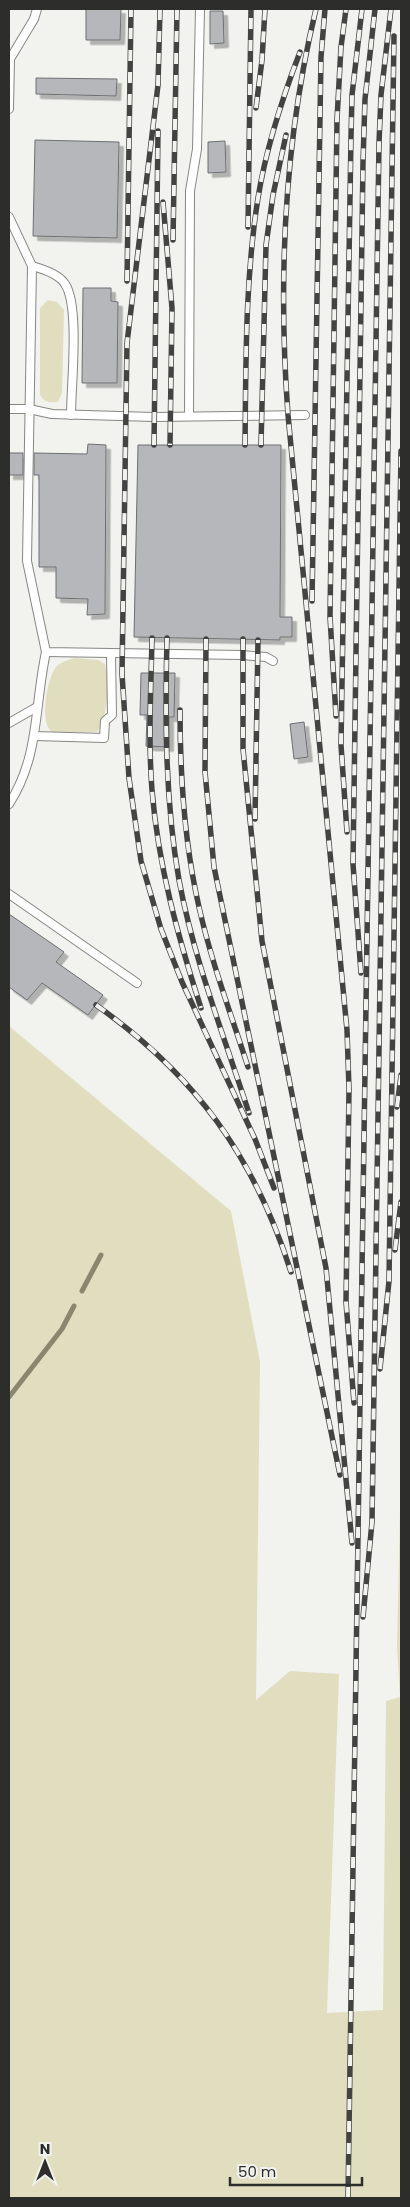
<svg xmlns="http://www.w3.org/2000/svg" width="410" height="2207" viewBox="0 0 410 2207" font-family="Poppins,sans-serif">
  <style>
    .green { fill: #e0debf }
    .lines { fill: none; stroke-linecap: round; stroke-linejoin: round }
    .stream { stroke: #89876e; stroke-width: 5 }
    .building { fill: #b5b7ba; stroke: #6d6f72; filter: url(#shadow) }
    .lane-casing { stroke: #878683; stroke-width: 10 }
    .lane { stroke: #fff; stroke-width: 8 }
    .rail-casing { stroke: #434342; stroke-width: 5.5 }
    .rail { stroke: #f2f2ef; stroke-width: 4; stroke-dasharray: 11; stroke-linecap: butt }
  </style>
  <defs>
    <filter id="shadow"><feDropShadow dx="4.5" dy="4.5" stdDeviation="0" flood-color="#0004"/></filter>
  </defs>
  <rect width="100%" height="100%" fill="#f2f2ef"/>
  <g class="green">
    <path d="M48,300L57,302L64,310L62,393L58,402C49,403 44,402 40,395V308Z"/>
    <path d="M74,658L98,660L105,664C109,682 109,717 97,732H52C39,723 47,678 56,667C61,662 68,660 74,658Z"/>
    <polygon points="9,1026 231,1211 260,1362 256,1700 290,1671 339,1674 327,2013 383,2010 386,1701 400,1697 397,1647 401,1463 401,2198 9,2198"/>
  </g>
  <g class="lines">
    <g class="stream">
      <polyline points="82,1291 101,1255"/>
      <polyline points="9,1397 62,1329 74,1306"/>
    </g>
  </g>
  <g class="building">
    <polygon points="86,9 121,9 120,40 86,40"/>
    <polygon points="210,11 223,11 224,43 210,44"/>
    <polygon points="36,78 117,79 116,96 36,94"/>
    <polygon points="35,140 119,142 117,238 33,236"/>
    <polygon points="225,141 226,172 208,173 208,142"/>
    <polygon points="83,288 111,288 111,301 118,302 117,383 82,383"/>
    <polygon points="88,444 106,445 105,614 87,615 88,599 56,598 56,567 39,567 39,475 34,475 34,453 87,454"/>
    <polygon points="138,445 281,445 280,617 292,617 292,637 280,637 280,640 134,637"/>
    <rect x="9" y="453" width="14" height="22"/>
    <polygon points="141,673 175,673 174,717 169,717 169,747 146,746 147,715 140,715"/>
    <polygon points="304,722 308,757 294,759 290,724"/>
    <polygon points="9,914 64,952 56,962 103,995 88,1015 42,983 27,1000 9,987"/>
  </g>
  <g class="lines">
    <g class="lane-casing">
      <g id="lane">
        <polyline points="9,109 10,59 34,19 37,9"/>
        <polyline points="9,217 32,266 27,561 46,652 242,655 266,657 273,661"/>
        <path d="M32,266C43,269 59,274 65,284C80,306 71,386 71,415"/>
        <polyline points="9,409 29,409 52,414 154,417 305,415"/>
        <polyline points="189,416 190,191 197,149 200,9"/>
        <polyline points="9,723 37,707"/>
        <polyline points="34,736 104,738 105,721 112,715 111,654"/>
        <path d="M9,804C40,756 34,707 46,652"/>
        <polyline points="9,894 137,983"/>
      </g>
    </g>
    <use href="#lane" class="lane"/>
    <g class="rail-casing">
      <g id="rail">
        <polyline points="160,9 158,85 127,343 122,674 129,778 141,861 161,929 182,982 255,1139 274,1188"/>
        <path d="M316,9C284,141 278,279 288,415L347,1030L349,1089L346,1302L354,1403"/>
        <polyline points="256,108 262,60 265,9"/>
        <polyline points="163,202 172,308 170,445"/>
        <polyline points="248,227 251,9"/>
        <polyline points="173,240 177,9"/>
        <polyline points="127,281 131,9"/>
        <polyline points="154,445 158,131"/>
        <path d="M245,445C246,363 245,280 258,198C266,148 282,99 300,52"/>
        <polyline points="261,445 266,245 273,195 286,135"/>
        <polyline points="312,601 321,57 325,9"/>
        <path d="M152,638C151,688 148,739 152,790C158,865 178,937 201,1008"/>
        <path d="M167,638C165,719 165,800 179,880C194,960 224,1036 249,1113"/>
        <polyline points="206,639 205,772 214,867 340,1475"/>
        <polyline points="243,639 243,749 262,941 326,1268 352,1543"/>
        <path d="M180,710C180,776 184,842 199,907C211,961 231,1014 248,1067"/>
        <polyline points="336,716 330,617 337,119 341,47 346,9"/>
        <polyline points="255,819 258,640"/>
        <polyline points="347,832 341,745 351,137 352,95 362,9"/>
        <polyline points="361,973 353,864 363,162 365,99 375,9"/>
        <path d="M96,1005C195,1075 254,1156 291,1272"/>
        <polyline points="397,1107 401,1075"/>
        <polyline points="395,1250 401,1202"/>
        <polyline points="380,1369 389,1281 401,451"/>
        <polyline points="363,1617 372,1522 394,36"/>
        <polyline points="348,2198 379,143 381,95 391,9"/>
      </g>
    </g>
    <use href="#rail" class="rail"/>
  </g>
  <rect width="410" height="2207" fill="none" stroke="#2d2d2c" stroke-width="20"/>
  <g transform="translate(45 2162)" stroke="#f2f2ef" stroke-width="4" paint-order="stroke">
  <path d="M0-4L9 19L0 12L-9 19Z" fill="#2d2d2c"/>
  <text y="-8" font-size="14" font-weight="bold" text-anchor="middle" fill="#2d2d2c">N</text>
  </g>
  <path d="M230 2177v8h132v-8" fill="none" stroke="#2d2d2c" stroke-width="2.5"/>
  <text x="238" y="2177" font-size="15" fill="#2d2d2c" stroke="#f2f2ef" stroke-width="4" paint-order="stroke">50 m</text>
</svg>
